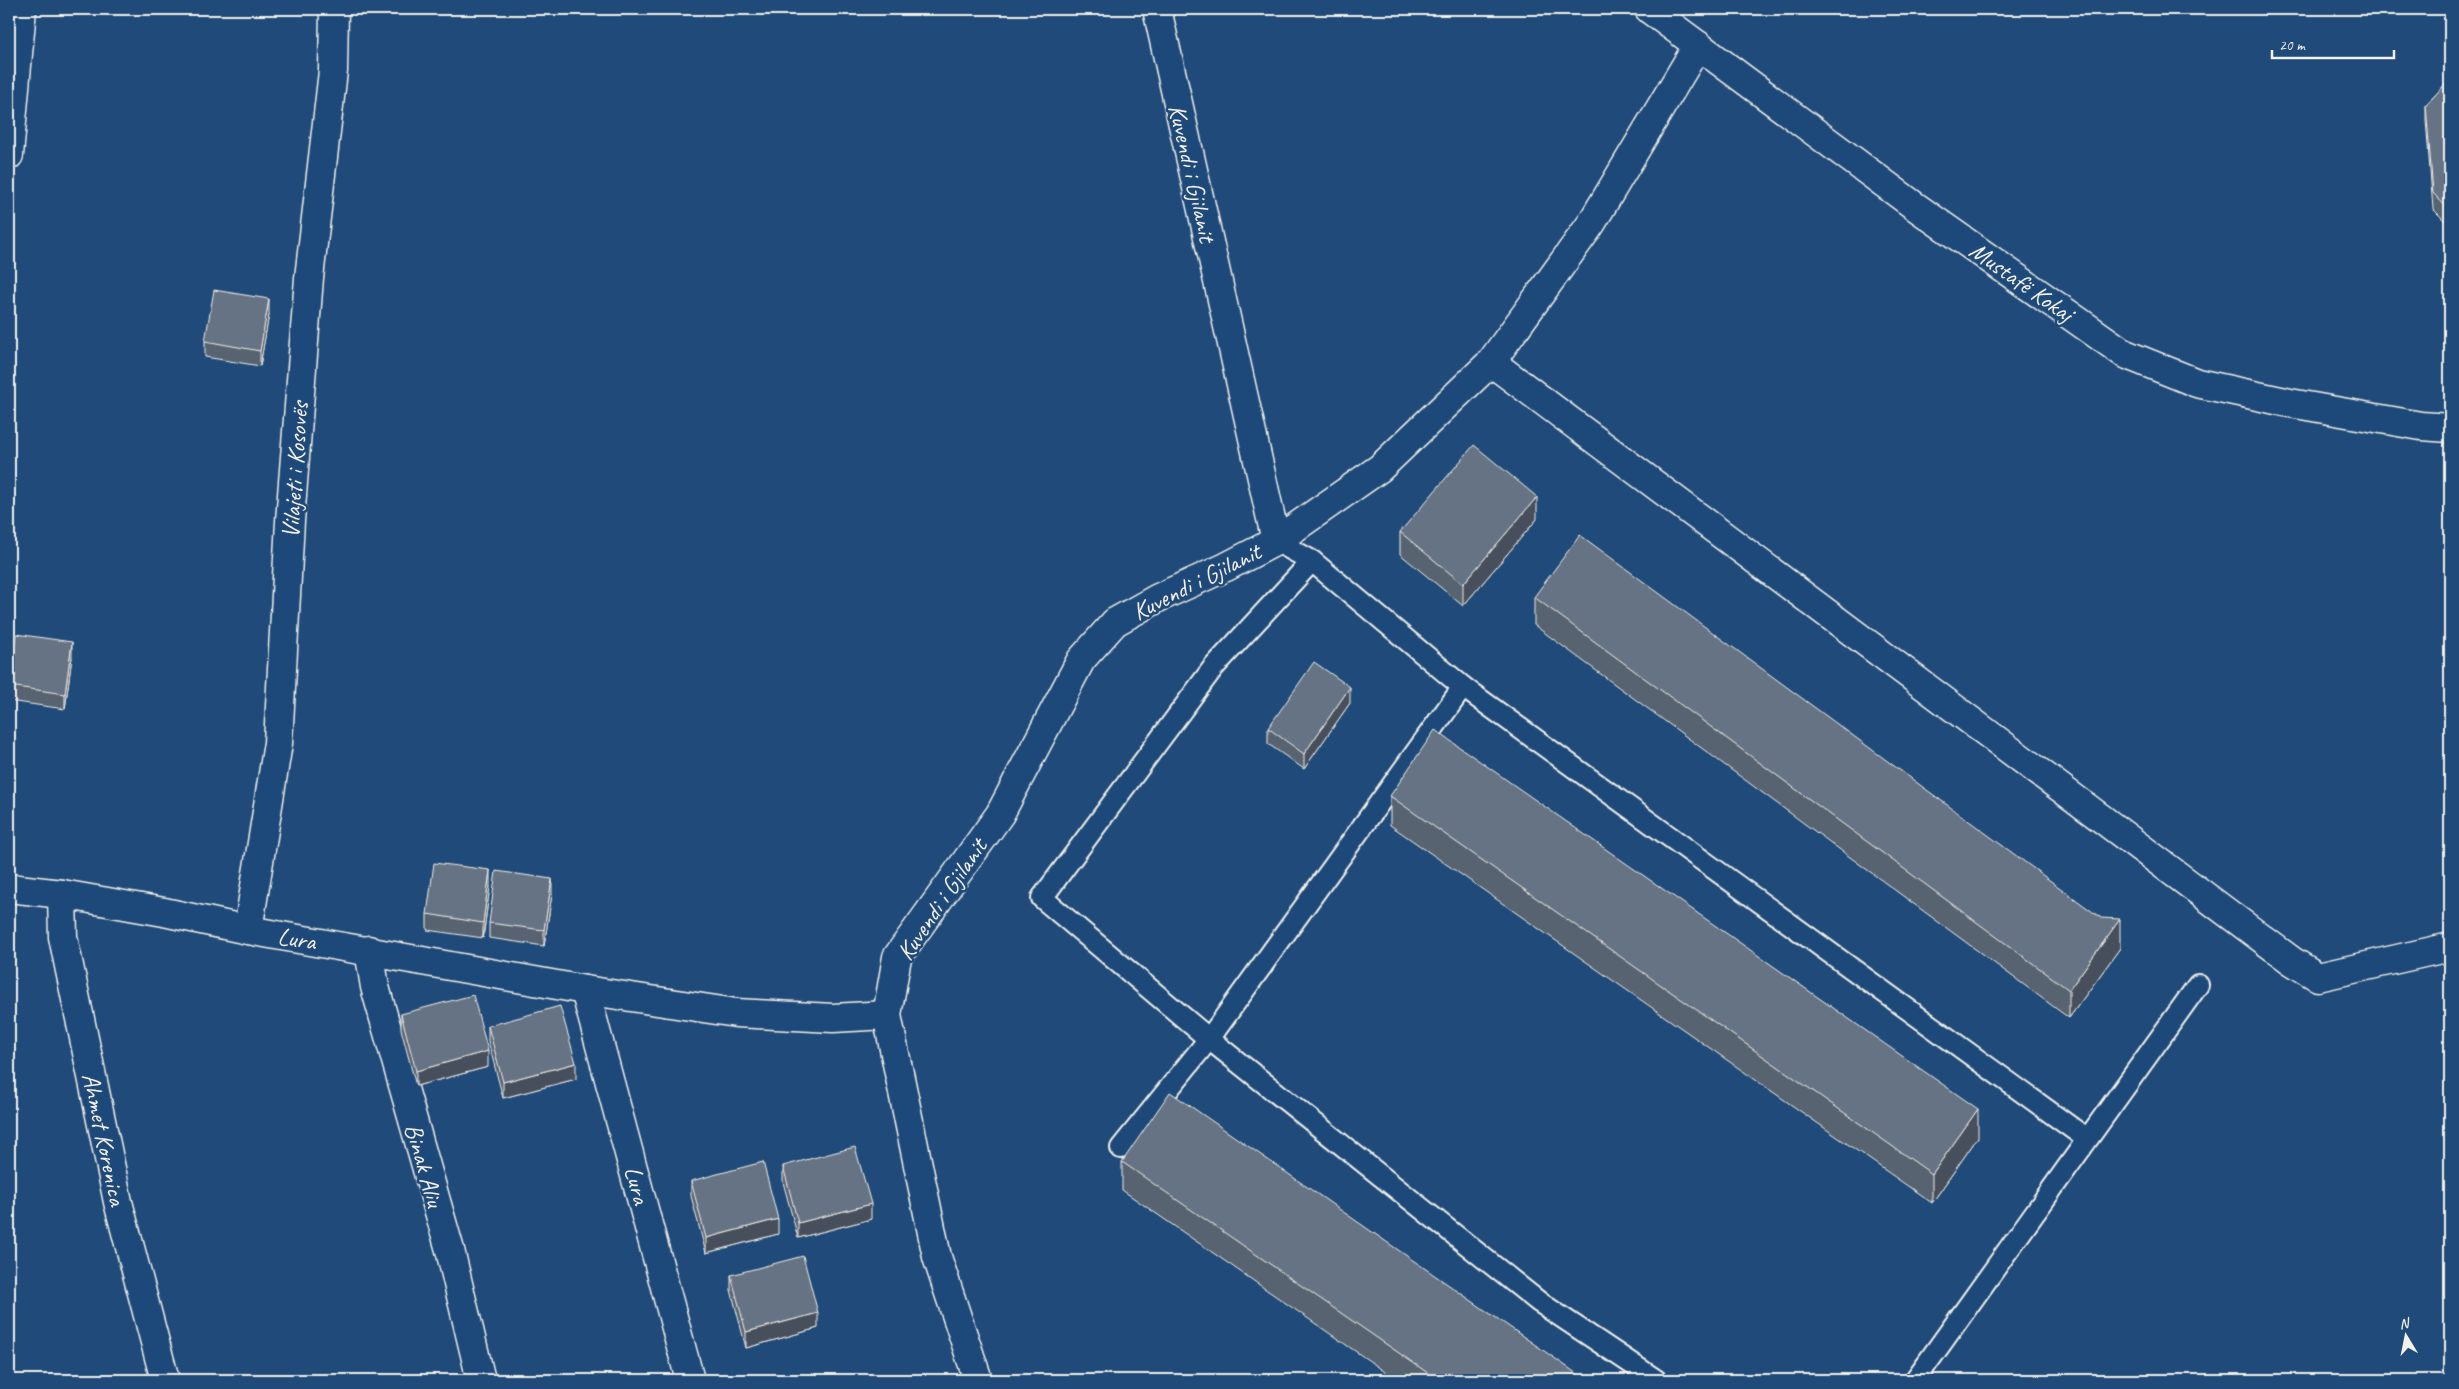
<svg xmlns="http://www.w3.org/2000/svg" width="2459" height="1389" viewBox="0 0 2459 1389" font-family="Caveat,sans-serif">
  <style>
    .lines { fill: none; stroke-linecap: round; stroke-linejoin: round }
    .service-casing { stroke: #f4f1e8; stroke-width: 24 }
    .minor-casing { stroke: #f4f1e8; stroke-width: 31 }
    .service { stroke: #1f4a7a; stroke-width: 20 }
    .minor { stroke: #1f4a7a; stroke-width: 28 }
    .wall { fill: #586372; stroke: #f4f1e8 }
    .shaded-wall { fill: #47505d; stroke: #f4f1e8 }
    .building { fill: #667385; stroke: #f4f1e8 }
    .labels { text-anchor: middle; stroke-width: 5; stroke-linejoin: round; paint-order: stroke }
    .street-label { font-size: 25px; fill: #f4f1e8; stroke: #1f4a7a }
  </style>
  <rect width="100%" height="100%" fill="#1f4a7a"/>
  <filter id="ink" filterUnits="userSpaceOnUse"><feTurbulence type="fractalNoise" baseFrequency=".02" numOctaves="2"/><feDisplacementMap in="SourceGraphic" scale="10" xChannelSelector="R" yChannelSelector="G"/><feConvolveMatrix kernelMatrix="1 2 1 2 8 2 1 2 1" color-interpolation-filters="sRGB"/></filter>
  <g filter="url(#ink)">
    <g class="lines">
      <g class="service-casing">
        <g id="service">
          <polyline points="1276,541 1312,561"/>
          <polyline points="1121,1148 1209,1039 1042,898 1213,668 1312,561 1463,687"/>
          <polyline points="1656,1380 1539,1302 1209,1039 1463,687 2087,1139"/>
          <polyline points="1915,1380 2198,985"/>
        </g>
      </g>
      <g class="minor-casing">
        <g id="minor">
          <polyline points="1157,9 1276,541"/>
          <polyline points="1649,9 1916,207 2125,354 2197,383 2290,403 2421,426 2450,428"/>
          <polyline points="9,155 22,9"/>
          <polyline points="1491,362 2292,961 2318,977 2450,947"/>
          <polyline points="9,888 62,894 164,912 248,930 585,990 736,1013 833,1018 887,1015"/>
          <polyline points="62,894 63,937 118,1202 165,1380"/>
          <polyline points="248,930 278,743 290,521 309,278 333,71 334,9"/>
          <polyline points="369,950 375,987 450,1250 481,1380"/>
          <polyline points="585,990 690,1380"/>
          <polyline points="978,1380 937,1257 887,1015 897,957 1000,814 1081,660 1115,622 1158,598 1226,567 1276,541 1380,468 1491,362 1591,224 1698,45"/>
        </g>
      </g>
      <use href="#service" class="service"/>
      <use href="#minor" class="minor"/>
    </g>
    <g class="wall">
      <polygon points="2450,79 2450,226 2433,209 2426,120 2426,105"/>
      <polygon points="269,314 260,366 205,357 205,341"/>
      <polygon points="1537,519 1463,606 1400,554 1400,532"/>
      <polygon points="1534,597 2101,918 2120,948 2069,1018 1534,625"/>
      <polygon points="72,657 65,709 9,701 9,686"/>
      <polygon points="1350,703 1304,769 1268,744 1268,728"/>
      <polygon points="1390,796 1978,1137 1932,1203 1390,825"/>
      <polygon points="490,886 483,938 427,930 427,914"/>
      <polygon points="552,894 544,946 489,938 489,923"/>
      <polygon points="401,1014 488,1067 416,1086 401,1029"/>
      <polygon points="488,1026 576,1079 503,1098 488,1041"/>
      <polygon points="1122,1162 1586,1380 1397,1380 1122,1190"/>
      <polygon points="783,1166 871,1219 798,1238 783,1182"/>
      <polygon points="691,1181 778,1234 706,1253 691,1196"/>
      <polygon points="731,1275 818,1328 746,1348 731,1290"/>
    </g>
    <g class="shaded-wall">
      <polygon points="269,299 269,314 260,366 260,351"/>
      <polygon points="1537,497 1537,519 1463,606 1463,584"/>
      <polygon points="72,642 72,657 65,709 65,694"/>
      <polygon points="1350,687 1350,703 1304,769 1304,754"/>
      <polygon points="490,870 490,886 483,938 483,923"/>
      <polygon points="552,879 552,894 544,946 544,930"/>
      <polygon points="2120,919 2120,948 2069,1018 2069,990"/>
      <polygon points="488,1051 488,1067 416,1086 416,1071"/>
      <polygon points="576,1063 576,1079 503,1098 503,1082"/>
      <polygon points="1978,1109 1978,1137 1932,1203 1932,1174"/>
      <polygon points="871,1204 871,1219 798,1238 798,1223"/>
      <polygon points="778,1219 778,1234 706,1253 706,1238"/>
      <polygon points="818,1313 818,1328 746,1348 746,1332"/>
    </g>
    <g class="building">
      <polygon points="2450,79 2450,211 2433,193 2426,105"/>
      <polygon points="214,290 269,299 260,351 205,341"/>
      <polygon points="1474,445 1537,497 1463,584 1400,532"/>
      <polygon points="1580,535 2101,918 2120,919 2069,990 1534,597"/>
      <polygon points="16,634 72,642 65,694 9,686"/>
      <polygon points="1314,662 1350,687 1304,754 1268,728"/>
      <polygon points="1435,730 1978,1109 1932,1174 1390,796"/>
      <polygon points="434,863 490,870 483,923 427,914"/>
      <polygon points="496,871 552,879 544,930 489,923"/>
      <polygon points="473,995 488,1051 416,1071 401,1014"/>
      <polygon points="560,1006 576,1063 503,1082 488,1026"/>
      <polygon points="1170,1092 1586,1380 1438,1380 1122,1162"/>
      <polygon points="855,1147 871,1204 798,1223 783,1166"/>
      <polygon points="763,1162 778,1219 706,1238 691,1181"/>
      <polygon points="803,1256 818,1313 746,1332 731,1275"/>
    </g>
  </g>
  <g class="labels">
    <g class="street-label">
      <text transform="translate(1193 173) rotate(77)" y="9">Kuvendi i Gjilanit</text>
      <text transform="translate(2022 281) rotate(35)" y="9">Mustafë Kokaj</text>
      <text transform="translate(294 470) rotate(-86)" y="9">Vilajeti i Kosovës</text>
      <text transform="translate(1196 581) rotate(-27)" y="9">Kuvendi i Gjilanit</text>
      <text transform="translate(941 899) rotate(-56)" y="9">Kuvendi i Gjilanit</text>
      <text transform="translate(297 938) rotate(9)" y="9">Lura</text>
      <text transform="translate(105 1139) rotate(78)" y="9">Ahmet Korenica</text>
      <text transform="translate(425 1165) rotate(74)" y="9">Binak Aliu</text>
      <text transform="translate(638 1185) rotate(75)" y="9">Lura</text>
    </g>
  </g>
  <rect width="2459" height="1389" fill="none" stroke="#1f4a7a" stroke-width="30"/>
  <rect x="15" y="15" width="2429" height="1359" fill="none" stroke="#f4f1e8" stroke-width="2" filter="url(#ink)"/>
  <g transform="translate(2406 1336) rotate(350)" stroke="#1f4a7a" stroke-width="4" paint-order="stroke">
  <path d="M0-4L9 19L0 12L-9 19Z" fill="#f4f1e8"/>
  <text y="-8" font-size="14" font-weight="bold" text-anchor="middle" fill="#f4f1e8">N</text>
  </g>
  <path d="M2272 50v8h122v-8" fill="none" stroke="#f4f1e8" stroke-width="2.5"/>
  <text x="2279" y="50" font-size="15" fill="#f4f1e8" stroke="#1f4a7a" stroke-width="4" paint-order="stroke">20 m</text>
</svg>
